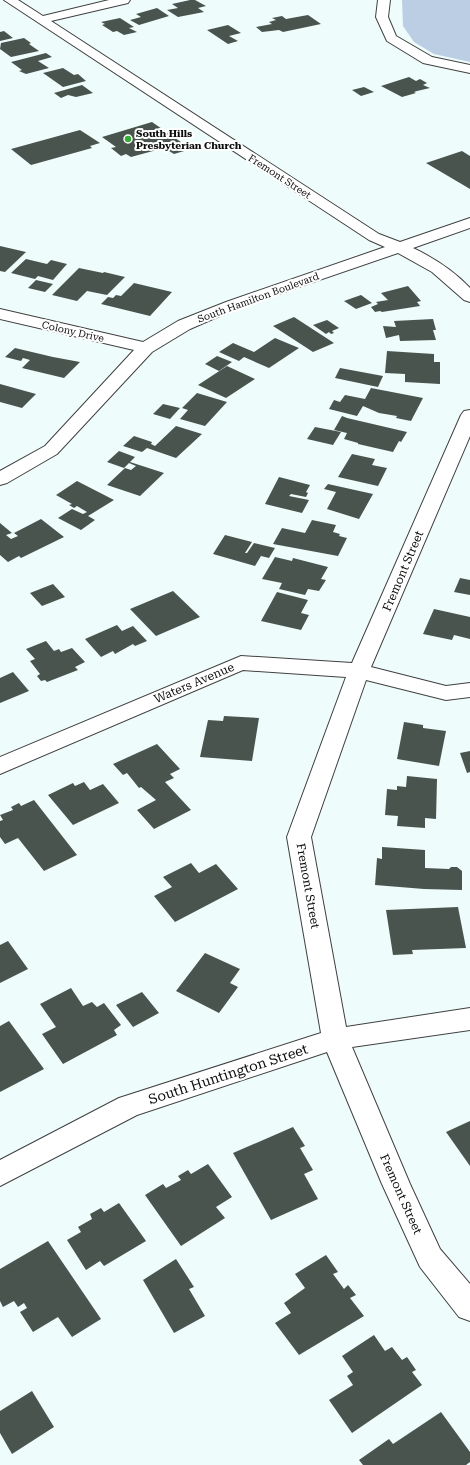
<svg xmlns="http://www.w3.org/2000/svg" width="470" height="1465" viewBox="0 0 470 1465" font-family="'Roboto Serif',serif">
  <style>
    .green { fill: #bccee3 }
    .building { fill: #4a544f }
    .lines { fill: none; stroke-linecap: round; stroke-linejoin: round }
    .minor-casing { stroke: #404040; stroke-width: 2 }
    .minor { fill: #fff; fill-rule: evenodd }
    .poi-dot { fill: #36ab38; stroke: #fff; stroke-width: 1.5 }
    .labels { text-anchor: middle; stroke-width: 4; stroke-linejoin: round; paint-order: stroke }
    .far-poi-label { font-size: 10px; font-weight: bold; fill: #0d0d0d; stroke: #fff; text-anchor: start }
    .far-street-label { font-size: 10px; fill: #0d0d0d; stroke: #fff }
    .street-label { font-size: 12px; fill: #0d0d0d; stroke: #fff }
    .near-street-label { font-size: 14px; fill: #0d0d0d; stroke: #fff }
  </style>
  <rect width="100%" height="100%" fill="#eefdfb"/>
  <polygon class="green" points="402,0 470,0 470,62 434,54 414,42 403,26"/>
  <g class="building">
    <polygon points="190,0 195,0 206,6 198,8 204,12 178,17 167,10 178,8 172,4"/>
    <polygon points="157,8 169,16 139,25 130,20 141,17 136,14"/>
    <polygon points="308,15 321,24 283,32 279,30 262,32 256,27 272,24 269,22 276,20 272,18 282,16 286,19"/>
    <polygon points="120,18 134,27 129,28 137,32 124,35 117,31 113,32 102,25 105,24 101,22"/>
    <polygon points="228,25 241,33 229,36 238,41 228,44 207,30"/>
    <polygon points="4,31 13,38 0,41 0,32"/>
    <polygon points="24,38 31,43 29,44 39,51 11,57 0,49 1,43"/>
    <polygon points="46,53 52,57 38,61 49,68 26,74 19,71 22,70 11,62"/>
    <polygon points="63,68 74,75 78,74 86,81 63,87 43,73"/>
    <polygon points="409,77 416,81 420,79 427,83 423,85 430,88 417,91 414,92 416,93 402,97 381,86"/>
    <polygon points="82,85 93,93 76,97 68,95 61,98 54,93"/>
    <polygon points="364,87 374,92 361,96 352,90"/>
    <polygon points="152,122 191,149 174,154 164,148 131,157 126,154 121,156 111,148 116,147 102,137"/>
    <polygon points="80,130 100,143 90,146 92,148 31,165 11,149"/>
    <polygon points="462,151 470,156 470,189 426,163"/>
    <polygon points="0,246 26,252 5,272 0,271"/>
    <polygon points="26,259 47,264 51,260 67,264 53,280 38,276 35,279 11,273"/>
    <polygon points="79,268 103,273 104,272 125,277 107,295 87,291 77,301 52,295"/>
    <polygon points="36,280 53,284 45,292 28,288"/>
    <polygon points="134,283 172,292 150,316 101,304 108,297 113,298 116,295 121,296"/>
    <polygon points="408,286 421,301 417,302 420,306 382,312 380,311 375,312 371,307 378,304 376,302 388,300 381,293"/>
    <polygon points="361,295 372,303 356,309 344,301"/>
    <polygon points="294,317 334,343 313,352 273,326"/>
    <polygon points="433,319 436,330 433,330 436,340 400,341 399,335 386,338 383,326 396,327 394,321"/>
    <polygon points="327,320 339,328 332,331 334,333 331,334 329,332 326,334 313,325"/>
    <polygon points="275,338 299,348 269,368 244,357 239,361 219,352 233,343 254,352"/>
    <polygon points="15,348 53,357 80,362 64,378 22,368 30,360 23,358 21,361 5,357"/>
    <polygon points="387,351 434,354 434,362 440,362 440,384 405,382 405,374 385,373"/>
    <polygon points="217,356 232,362 219,371 205,364"/>
    <polygon points="227,366 255,379 226,398 198,385"/>
    <polygon points="340,368 383,376 378,387 335,378"/>
    <polygon points="0,384 36,394 22,408 0,402"/>
    <polygon points="371,388 423,398 411,421 396,418 397,416 379,413 363,406 357,416 329,409 334,400 340,402 345,395 365,399"/>
    <polygon points="197,393 227,402 205,426 180,419 188,410 182,408"/>
    <polygon points="163,404 180,408 170,419 153,414"/>
    <polygon points="342,416 347,418 407,432 401,442 399,441 393,452 358,444 358,443 344,439 347,433 334,430"/>
    <polygon points="176,426 202,434 176,458 147,448 142,452 123,446 134,436 152,442 151,444 155,446"/>
    <polygon points="315,427 341,432 333,445 307,439"/>
    <polygon points="119,451 135,457 130,462 164,473 140,496 107,485 125,468 131,470 136,466 129,463 124,468 107,462"/>
    <polygon points="352,454 375,459 372,465 387,468 378,486 338,477"/>
    <polygon points="279,477 310,485 306,492 308,493 306,497 291,494 289,496 309,500 302,513 265,504"/>
    <polygon points="77,481 114,500 88,516 95,520 81,530 58,518 72,509 83,514 87,512 77,506 74,508 69,505 72,504 56,495"/>
    <polygon points="328,484 373,494 359,519 327,509 336,492 324,489"/>
    <polygon points="41,519 64,537 21,558 19,556 8,562 0,555 0,523 12,533 6,535 11,539 18,536 14,533"/>
    <polygon points="312,520 336,525 333,532 340,534 339,536 347,538 338,556 273,544 282,528 305,533"/>
    <polygon points="225,535 252,542 245,553 247,553 254,543 275,548 269,558 261,556 255,566 213,554"/>
    <polygon points="275,557 292,561 293,558 328,567 321,579 326,580 319,591 308,589 305,595 279,589 282,583 262,579"/>
    <polygon points="460,578 470,580 470,595 454,592"/>
    <polygon points="53,584 65,597 42,606 30,593"/>
    <polygon points="173,591 200,617 156,636 130,609"/>
    <polygon points="277,592 308,600 301,613 309,615 301,630 261,621"/>
    <polygon points="434,609 470,617 470,639 454,635 452,640 423,634"/>
    <polygon points="117,625 122,631 133,626 147,641 135,646 133,644 115,654 113,651 101,657 85,639"/>
    <polygon points="46,641 54,651 59,649 61,652 72,648 85,662 75,667 78,670 47,682 45,680 41,681 37,676 40,674 30,661 35,659 26,649"/>
    <polygon points="13,672 29,691 0,703 0,678"/>
    <polygon points="224,716 259,718 252,761 200,757 208,720 223,721"/>
    <polygon points="404,722 423,725 423,728 446,731 439,766 397,759"/>
    <polygon points="157,744 180,769 170,774 174,778 165,782 191,810 154,829 137,810 156,800 141,787 139,788 127,773 123,775 113,764"/>
    <polygon points="470,751 470,772 467,773 460,753"/>
    <polygon points="407,776 437,779 436,819 425,818 425,828 397,826 398,816 385,815 387,789 397,790 397,786 406,787"/>
    <polygon points="84,782 90,790 103,784 119,803 73,825 48,795 73,783 75,786"/>
    <polygon points="34,800 77,855 44,871 18,838 5,844 0,837 0,821 3,820 0,815 13,810 11,807 19,803 21,806"/>
    <polygon points="382,847 425,850 425,868 449,869 451,867 457,867 462,871 462,890 424,889 375,885 377,858 382,859"/>
    <polygon points="191,863 199,873 216,864 238,889 175,922 154,896 172,887 163,877"/>
    <polygon points="458,907 466,948 412,950 413,954 393,955 386,910"/>
    <polygon points="8,941 28,969 0,983 0,945"/>
    <polygon points="205,953 240,969 230,983 238,987 219,1013 176,991"/>
    <polygon points="71,988 83,1006 92,1002 97,1007 104,1003 121,1025 114,1030 117,1035 63,1064 42,1034 56,1027 40,1004"/>
    <polygon points="142,992 159,1013 133,1027 116,1005"/>
    <polygon points="9,1021 44,1069 0,1092 0,1026"/>
    <polygon points="470,1121 470,1166 446,1132"/>
    <polygon points="293,1127 305,1146 300,1148 313,1170 304,1174 318,1199 271,1220 233,1153"/>
    <polygon points="208,1164 232,1197 216,1207 225,1218 181,1246 145,1195 163,1184 166,1188 181,1180 178,1176 188,1170 191,1174"/>
    <polygon points="119,1203 146,1241 104,1266 100,1261 86,1270 67,1240 81,1232 78,1227 92,1219 90,1214 101,1208 104,1212"/>
    <polygon points="48,1241 101,1319 72,1337 58,1317 33,1332 20,1312 27,1308 24,1303 18,1307 14,1301 3,1307 0,1301 0,1269"/>
    <polygon points="326,1255 338,1272 333,1274 344,1289 348,1285 356,1295 350,1298 364,1316 299,1355 275,1323 291,1313 284,1303 305,1288 295,1274"/>
    <polygon points="176,1259 194,1287 189,1289 205,1316 174,1333 143,1280"/>
    <polygon points="374,1335 385,1351 392,1347 402,1360 407,1357 416,1370 412,1372 422,1385 352,1433 329,1400 353,1385 347,1376 353,1372 342,1356"/>
    <polygon points="32,1391 54,1427 12,1454 0,1433 0,1411"/>
    <polygon points="441,1412 470,1452 470,1462 466,1465 363,1465 359,1460 389,1439 393,1444"/>
  </g>
  <g class="lines">
    <g class="minor-casing">
      <g id="minor">
        <path d="M4,0H18L43,16L109,0H130L128,3L51,21L379,234L400,242L470,218V228L413,248C434,258 454,271 470,288V302L464,300L432,272L398,253L238,308L190,329L152,352L57,454L7,483L0,485V471L45,446L134,350L0,319V309L143,342L178,321L226,302L385,247L369,240Z"/>
        <polygon points="378,0 390,0 388,17 396,36 432,57 470,65 470,73 423,63 387,41 376,17"/>
        <polygon points="470,410 470,436 371,667 446,686 470,683 470,697 446,700 366,680 311,837 346,1027 470,1008 470,1030 352,1047 410,1184 440,1249 470,1284 470,1321 459,1317 420,1267 382,1184 327,1052 137,1115 0,1186 0,1160 119,1098 321,1033 287,837 346,677 243,670 0,774 0,757 241,656 352,663 461,415 464,411"/>
      </g>
    </g>
    <use href="#minor" class="minor"/>
  </g>
  <circle class="poi-dot" cx="128" cy="139" r="4"/>
  <g class="labels">
    <g class="far-poi-label">
      <text x="136" y="137">South Hills<tspan x="136" dy="12">Presbyterian Church</tspan></text>
    </g>
    <g class="far-street-label">
      <text transform="translate(280 176) rotate(33)" y="4">Fremont Street</text>
      <text transform="translate(258 297) rotate(-20)" y="4">South Hamilton Boulevard</text>
      <text transform="translate(73 331) rotate(13)" y="4">Colony Drive</text>
    </g>
    <g class="street-label">
      <text transform="translate(403 571) rotate(-67)" y="4">Fremont Street</text>
      <text transform="translate(194 683) rotate(-23)" y="4">Waters Avenue</text>
      <text transform="translate(308 886) rotate(80)" y="4">Fremont Street</text>
      <text transform="translate(401 1194) rotate(66)" y="4">Fremont Street</text>
    </g>
    <g class="near-street-label">
      <text transform="translate(228 1074) rotate(-18)" y="5">South Huntington Street</text>
    </g>
  </g>
</svg>
